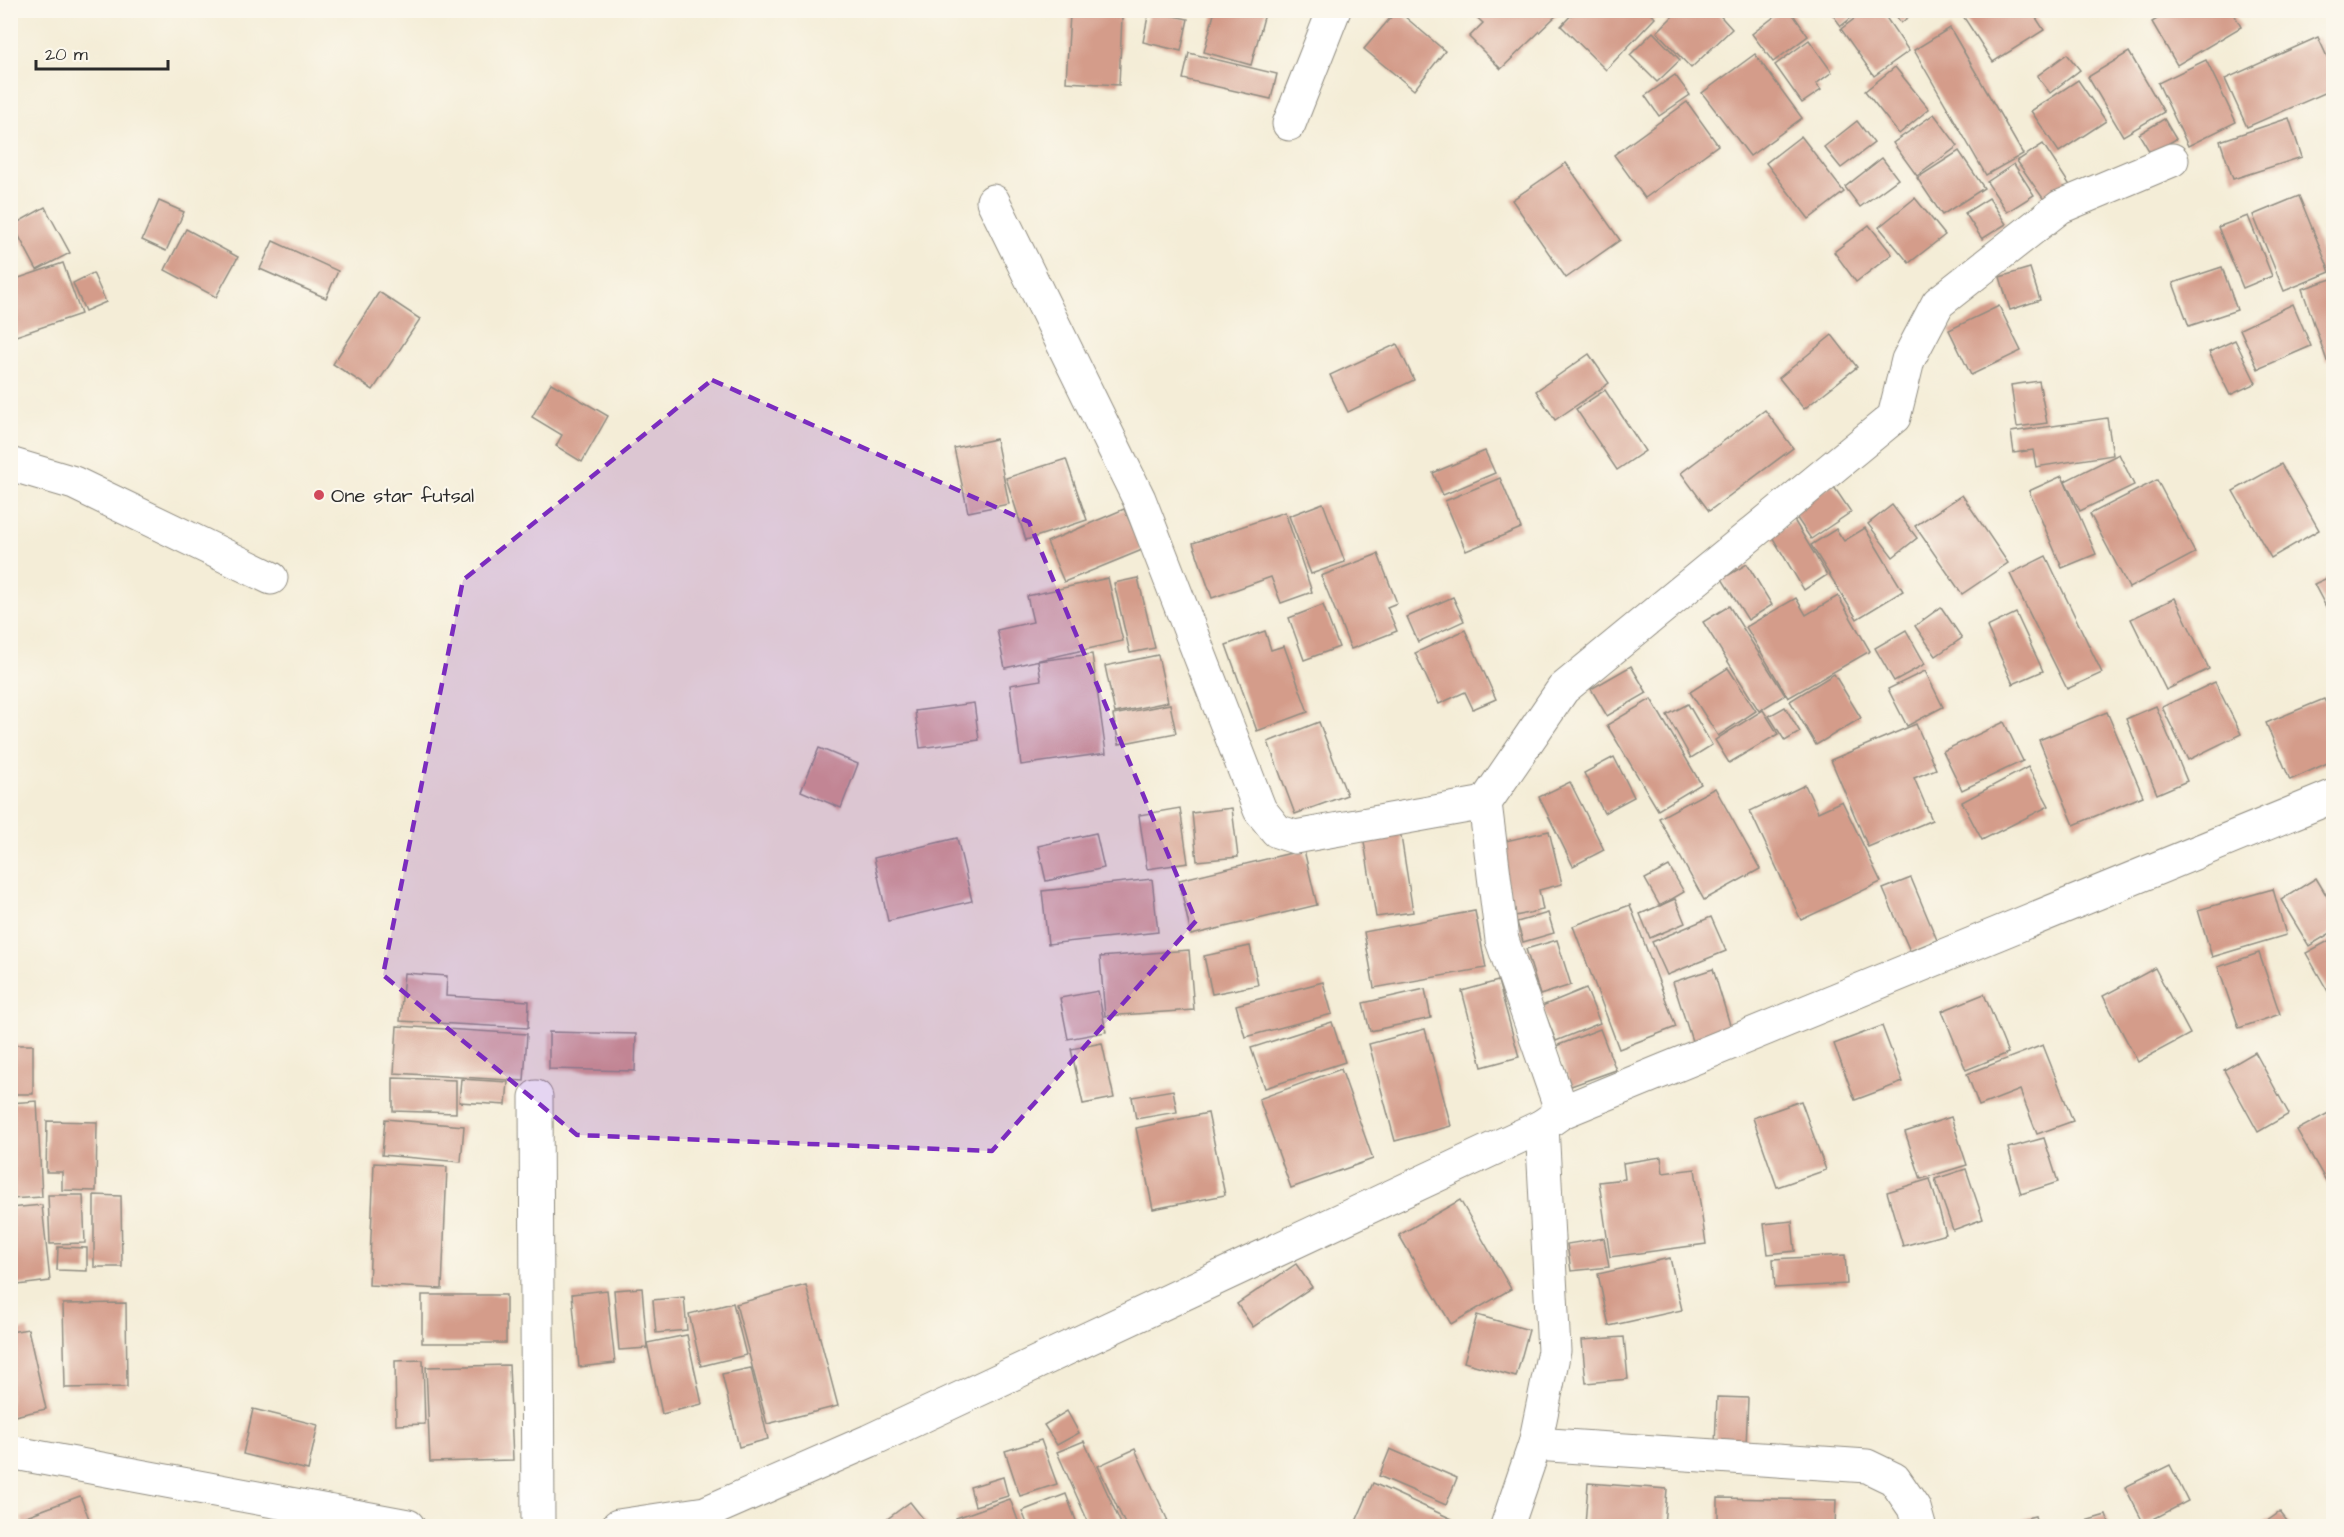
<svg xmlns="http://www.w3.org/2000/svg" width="2344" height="1537" viewBox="0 0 2344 1537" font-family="'Architects Daughter',sans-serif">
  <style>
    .building { fill: #d49c8a }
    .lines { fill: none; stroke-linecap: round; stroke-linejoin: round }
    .minor-casing { stroke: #908c81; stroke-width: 35 }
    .minor { stroke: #fff; stroke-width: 33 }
    .marked { fill: #7b2cbf; fill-opacity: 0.2; stroke: #7b2cbf; stroke-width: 4.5; stroke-dasharray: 12 8; stroke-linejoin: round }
    .poi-dot { fill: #d1495b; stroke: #fbf7ec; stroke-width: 2 }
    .labels { text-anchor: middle; stroke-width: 4.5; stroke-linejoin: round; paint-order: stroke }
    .poi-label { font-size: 20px; fill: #2b2b2b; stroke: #fbf7ec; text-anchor: start }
  </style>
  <rect width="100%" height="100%" fill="#fbf7ec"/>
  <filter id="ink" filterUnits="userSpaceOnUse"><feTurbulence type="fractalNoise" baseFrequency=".0167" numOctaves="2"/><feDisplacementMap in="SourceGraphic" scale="12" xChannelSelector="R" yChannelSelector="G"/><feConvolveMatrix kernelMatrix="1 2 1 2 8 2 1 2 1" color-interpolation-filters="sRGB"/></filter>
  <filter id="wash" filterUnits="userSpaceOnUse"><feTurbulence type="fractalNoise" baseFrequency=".008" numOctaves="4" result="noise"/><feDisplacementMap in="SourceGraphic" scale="24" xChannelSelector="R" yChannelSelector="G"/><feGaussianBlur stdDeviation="1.35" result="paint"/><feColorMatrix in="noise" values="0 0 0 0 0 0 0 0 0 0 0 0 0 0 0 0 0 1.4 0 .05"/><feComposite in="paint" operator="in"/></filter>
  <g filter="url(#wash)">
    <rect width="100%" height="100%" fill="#f4edd7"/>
    <g id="blocks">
      <g class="building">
        <polygon points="1215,10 1266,10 1251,65 1204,52"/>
        <polygon points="1397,10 1445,51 1414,90 1364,49"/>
        <polygon points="1469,10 1562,10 1501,69 1469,37 1483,23"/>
        <polygon points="1576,10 1648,10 1655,18 1606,70 1561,26"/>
        <polygon points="1679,10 1715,10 1732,29 1691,68 1657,32"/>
        <polygon points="1783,10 1790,10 1808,36 1773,62 1752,34"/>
        <polygon points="1829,10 1861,10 1841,26"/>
        <polygon points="1866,10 1881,10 1909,51 1874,76 1841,29"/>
        <polygon points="1892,10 1917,10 1901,23"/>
        <polygon points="1971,10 2031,10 2044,30 1993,62 1963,16"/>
        <polygon points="2172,10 2232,10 2241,27 2177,65 2152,22"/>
        <polygon points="1149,11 1188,19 1181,51 1143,42"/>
        <polygon points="1070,14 1122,17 1119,85 1066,82"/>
        <polygon points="1950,28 2023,154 1986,175 1914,50"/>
        <polygon points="1653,32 1680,60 1657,82 1630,55"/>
        <polygon points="2318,37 2334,72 2334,89 2247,127 2225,79"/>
        <polygon points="1809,40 1832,72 1816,84 1821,90 1802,103 1775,65"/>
        <polygon points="2129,52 2164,112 2123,136 2088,77"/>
        <polygon points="1189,53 1277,74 1271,99 1183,79"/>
        <polygon points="1755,54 1802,118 1750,156 1702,93"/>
        <polygon points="2067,54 2080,70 2050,93 2037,76"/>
        <polygon points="2206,60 2236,122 2188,146 2158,83"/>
        <polygon points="1895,67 1929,109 1899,134 1865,91"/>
        <polygon points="1675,75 1690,95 1659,116 1645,96"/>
        <polygon points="2078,80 2106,121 2059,152 2031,111"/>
        <polygon points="1687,102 1718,145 1645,198 1614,155"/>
        <polygon points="1934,114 1958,146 1917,176 1893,143"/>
        <polygon points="2289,118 2302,157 2233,179 2220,141"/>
        <polygon points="2164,119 2176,139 2151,154 2139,134"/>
        <polygon points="1857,121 1874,143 1841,168 1824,147"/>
        <polygon points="1801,136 1844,192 1809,219 1766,163"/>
        <polygon points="2043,144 2071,187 2047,204 2017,161"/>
        <polygon points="1959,151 1984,188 1942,215 1917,178"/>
        <polygon points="1882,158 1898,179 1860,207 1845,187"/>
        <polygon points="1566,163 1620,240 1566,278 1512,200"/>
        <polygon points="2014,164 2034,195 2007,212 1987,182"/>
        <polygon points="2299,196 2330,272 2284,291 2253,215"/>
        <polygon points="1915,198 1945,235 1909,263 1879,227"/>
        <polygon points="1989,198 2006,224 1982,239 1965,213"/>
        <polygon points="159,201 184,212 166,251 142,240"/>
        <polygon points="45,207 70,253 37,270 13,225"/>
        <polygon points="2248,216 2272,276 2243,288 2218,227"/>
        <polygon points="1869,225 1892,254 1856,282 1834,252"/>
        <polygon points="186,229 238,257 216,297 165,270"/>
        <polygon points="273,241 338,271 326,298 260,269"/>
        <polygon points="63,263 81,314 10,338 10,281"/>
        <polygon points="2222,267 2237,310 2189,326 2173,283"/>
        <polygon points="2030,268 2040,300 2010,310 2000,277"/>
        <polygon points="93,273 106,302 85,311 73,283"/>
        <polygon points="2334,278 2334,359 2327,361 2302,289"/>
        <polygon points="379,292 420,319 373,390 333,364"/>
        <polygon points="2293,304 2311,346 2258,369 2240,329"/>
        <polygon points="1999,306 2021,351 1971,375 1949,330"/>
        <polygon points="1832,335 1857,367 1804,409 1779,378"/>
        <polygon points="2235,340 2256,383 2230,395 2209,352"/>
        <polygon points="1397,344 1414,380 1348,412 1330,375"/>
        <polygon points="1589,354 1609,383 1555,420 1536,391"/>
        <polygon points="2039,381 2047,423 2017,427 2011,385"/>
        <polygon points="551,383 608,416 582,462 556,446 562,435 532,417"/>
        <polygon points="1605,390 1645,451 1617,470 1576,409"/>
        <polygon points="1765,410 1793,448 1709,511 1681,473"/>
        <polygon points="2107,418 2113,455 2036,467 2033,450 2014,453 2011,432"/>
        <polygon points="996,439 1009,504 968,512 954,448"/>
        <polygon points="1485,451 1495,473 1443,495 1433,473"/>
        <polygon points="2119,454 2134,485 2080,511 2065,481"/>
        <polygon points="1066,459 1087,520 1026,540 1006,478"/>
        <polygon points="2281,464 2319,530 2271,558 2233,491"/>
        <polygon points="2062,476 2096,554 2062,568 2029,491"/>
        <polygon points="1500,478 1521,528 1466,551 1445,501"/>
        <polygon points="2157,480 2195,553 2129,588 2090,514"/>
        <polygon points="1832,484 1851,512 1811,539 1792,511"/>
        <polygon points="1962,495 2008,563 1962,594 1915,526"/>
        <polygon points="1323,503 1345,562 1311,574 1289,516"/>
        <polygon points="1892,505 1917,538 1893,557 1868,524"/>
        <polygon points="1124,509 1142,550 1064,582 1047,542"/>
        <polygon points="1285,512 1312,592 1281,603 1271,577 1212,598 1193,543"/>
        <polygon points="1794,520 1827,575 1804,590 1771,535"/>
        <polygon points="1865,528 1903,591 1857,619 1811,545 1836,529 1844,541"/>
        <polygon points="1378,554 1397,603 1387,607 1397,631 1351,649 1321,576"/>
        <polygon points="2046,556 2102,673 2067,689 2010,574"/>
        <polygon points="1747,564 1772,605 1748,620 1722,579"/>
        <polygon points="2334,575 2334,622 2314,584"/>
        <polygon points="1108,578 1123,641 1005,668 997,630 1033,622 1027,596"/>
        <polygon points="1138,578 1155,648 1130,653 1114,583"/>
        <polygon points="1838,596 1870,651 1788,698 1746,627 1796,598 1806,615"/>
        <polygon points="1453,597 1464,621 1418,642 1407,617"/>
        <polygon points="2175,598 2209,669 2166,690 2131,619"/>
        <polygon points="1323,605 1339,647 1304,660 1289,618"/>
        <polygon points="1729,606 1785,695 1759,711 1703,622"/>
        <polygon points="1941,607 1962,638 1936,656 1915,626"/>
        <polygon points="2016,613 2043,671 2013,684 1987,627"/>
        <polygon points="1465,630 1496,699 1473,709 1465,692 1439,704 1415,653"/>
        <polygon points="1906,630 1925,664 1894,681 1875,648"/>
        <polygon points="1265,631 1271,650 1284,646 1308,712 1257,731 1226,645"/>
        <polygon points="1092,654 1106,753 1021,765 1010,685 1041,680 1038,661"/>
        <polygon points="1158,655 1168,702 1115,713 1105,666"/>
        <polygon points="1631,666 1647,693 1607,716 1591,689"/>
        <polygon points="1728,668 1756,711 1718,736 1690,692"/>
        <polygon points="1925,671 1943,707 1907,726 1888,689"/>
        <polygon points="1834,674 1861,718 1816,745 1790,701"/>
        <polygon points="2215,682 2241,734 2188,760 2162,707"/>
        <polygon points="1651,699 1701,784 1658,810 1607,725"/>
        <polygon points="2324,699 2334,720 2334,760 2290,780 2266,723"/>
        <polygon points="974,703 979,740 920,748 915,711"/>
        <polygon points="1170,704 1176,733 1119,744 1113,715"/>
        <polygon points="1688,704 1712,745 1691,758 1667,715"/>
        <polygon points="2156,706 2187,781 2157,794 2126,719"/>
        <polygon points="1785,707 1800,732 1785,741 1769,716"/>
        <polygon points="1763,710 1778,734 1729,763 1715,740"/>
        <polygon points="2107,712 2143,796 2074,825 2039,740"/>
        <polygon points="1319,722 1347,795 1295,814 1268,742"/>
        <polygon points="2004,722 2023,761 1962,790 1943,751"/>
        <polygon points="1916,724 1936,769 1914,778 1932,820 1868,847 1831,760"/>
        <polygon points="819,748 858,764 841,808 801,791"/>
        <polygon points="1614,757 1634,797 1604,813 1584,773"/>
        <polygon points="2028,767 2049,806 1982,840 1962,802"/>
        <polygon points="1570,782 1604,850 1573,866 1539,797"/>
        <polygon points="1805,785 1818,812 1842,801 1881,882 1801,920 1750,811"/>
        <polygon points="1715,788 1760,869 1704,900 1659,818"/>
        <polygon points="1180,808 1188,863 1147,869 1139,815"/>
        <polygon points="1232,808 1238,857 1197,861 1192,813"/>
        <polygon points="1400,830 1413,912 1376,917 1363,835"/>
        <polygon points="1549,831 1562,884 1539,890 1543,910 1515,916 1497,843"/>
        <polygon points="1096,833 1104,868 1046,881 1038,846"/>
        <polygon points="957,838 972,901 888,921 874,858"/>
        <polygon points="1304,850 1317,905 1191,935 1179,880"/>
        <polygon points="1669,866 1684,892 1660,906 1645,879"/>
        <polygon points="1911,878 1937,940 1910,951 1883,889"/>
        <polygon points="2316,878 2334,908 2334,931 2309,946 2281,900"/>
        <polygon points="1152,879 1158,932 1048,944 1042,891"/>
        <polygon points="2273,889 2286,935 2212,957 2198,910"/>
        <polygon points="1675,899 1685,923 1650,938 1640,914"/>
        <polygon points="1630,905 1676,1027 1619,1049 1573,926"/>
        <polygon points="1475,911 1486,968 1374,988 1364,932"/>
        <polygon points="1548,913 1554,933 1523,942 1517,922"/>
        <polygon points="1711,917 1726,951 1667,975 1652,942"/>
        <polygon points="2334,938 2334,1002 2306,953"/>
        <polygon points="1557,940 1571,985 1540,995 1526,949"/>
        <polygon points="1250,946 1258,985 1212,994 1204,956"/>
        <polygon points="1189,950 1194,1010 1105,1016 1100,957"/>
        <polygon points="2259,953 2280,1014 2239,1028 2218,967"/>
        <polygon points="2155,968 2190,1034 2138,1062 2103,996"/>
        <polygon points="1713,969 1731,1028 1692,1041 1673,982"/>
        <polygon points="404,973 447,976 446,996 529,1001 528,1028 400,1021"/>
        <polygon points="1498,981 1519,1057 1482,1067 1462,991"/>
        <polygon points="1323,982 1332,1014 1245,1037 1236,1005"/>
        <polygon points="1586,988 1600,1023 1556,1041 1542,1006"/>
        <polygon points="1425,989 1431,1018 1370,1031 1363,1003"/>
        <polygon points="1098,991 1106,1032 1068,1039 1060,998"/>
        <polygon points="1984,994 2008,1053 1966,1070 1942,1011"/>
        <polygon points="1332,1022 1345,1062 1265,1088 1251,1048"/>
        <polygon points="397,1026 527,1034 524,1081 394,1073"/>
        <polygon points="1882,1026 1903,1082 1855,1100 1834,1044"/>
        <polygon points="1425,1029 1451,1126 1395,1141 1369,1044"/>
        <polygon points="1600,1029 1616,1070 1571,1086 1556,1046"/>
        <polygon points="549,1032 636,1034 635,1071 549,1069"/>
        <polygon points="1102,1043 1114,1098 1083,1104 1071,1049"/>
        <rect x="10" y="1045" width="23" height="49"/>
        <polygon points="2043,1045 2073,1121 2037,1134 2020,1090 1979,1106 1967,1074"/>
        <polygon points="2255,1052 2289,1114 2258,1132 2224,1070"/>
        <polygon points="1341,1069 1373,1159 1291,1188 1259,1099"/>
        <polygon points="393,1078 456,1080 456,1113 393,1111"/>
        <polygon points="461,1079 508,1082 506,1105 459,1102"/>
        <polygon points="1173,1090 1177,1112 1136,1119 1132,1097"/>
        <polygon points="37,1101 42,1197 10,1199 10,1103"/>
        <polygon points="1801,1101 1826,1170 1777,1187 1753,1118"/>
        <polygon points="2334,1110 2334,1184 2329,1186 2297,1130"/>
        <polygon points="1208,1113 1225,1195 1153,1209 1136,1128"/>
        <polygon points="1951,1117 1967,1165 1921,1179 1905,1132"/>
        <polygon points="385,1119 464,1126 461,1162 382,1155"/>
        <polygon points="47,1121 97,1122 96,1191 62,1190 62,1172 46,1172"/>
        <polygon points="2044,1138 2058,1182 2021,1194 2008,1148"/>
        <polygon points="1661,1157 1663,1173 1695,1169 1706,1244 1610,1257 1599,1182 1625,1179 1623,1163"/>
        <polygon points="374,1163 447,1167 442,1289 369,1285"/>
        <polygon points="1966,1169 1983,1219 1953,1230 1935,1179"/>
        <polygon points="1930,1179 1946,1234 1903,1246 1887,1192"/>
        <polygon points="48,1195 83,1195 85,1243 50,1244"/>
        <polygon points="94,1195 121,1196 122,1267 94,1267"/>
        <polygon points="1460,1200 1511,1289 1451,1324 1399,1235"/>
        <polygon points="42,1205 50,1281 10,1286 10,1208"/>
        <polygon points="1792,1221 1795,1251 1768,1254 1764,1224"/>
        <polygon points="1604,1238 1609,1267 1571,1271 1567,1244"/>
        <polygon points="58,1247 87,1248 87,1271 57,1270"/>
        <polygon points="1845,1255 1847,1284 1775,1288 1773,1259"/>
        <polygon points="1670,1258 1682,1310 1609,1326 1598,1274"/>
        <polygon points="1296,1264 1312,1287 1253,1327 1237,1304"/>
        <polygon points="806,1285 838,1406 767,1424 736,1304"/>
        <polygon points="642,1288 647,1348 619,1350 614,1290"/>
        <polygon points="607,1290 615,1363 579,1367 572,1294"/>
        <rect x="422" y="1295" width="84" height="48"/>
        <polygon points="684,1297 687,1330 656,1333 653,1300"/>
        <polygon points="126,1303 127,1387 65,1388 63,1304"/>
        <polygon points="733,1303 746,1355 701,1366 689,1314"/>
        <polygon points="1477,1315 1529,1330 1516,1377 1464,1362"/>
        <polygon points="28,1329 46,1409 10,1417 10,1332"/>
        <polygon points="687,1335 702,1404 662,1414 647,1343"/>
        <polygon points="1624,1337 1628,1379 1586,1383 1582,1340"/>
        <polygon points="423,1360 425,1424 396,1425 395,1361"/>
        <polygon points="509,1365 513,1460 430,1462 426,1367"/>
        <polygon points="751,1368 768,1439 739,1447 722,1374"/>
        <polygon points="1717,1397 1748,1398 1746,1447 1715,1445"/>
        <polygon points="253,1409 318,1425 308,1470 243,1454"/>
        <polygon points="1067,1411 1079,1433 1057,1445 1044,1425"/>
        <polygon points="1041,1440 1057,1484 1020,1496 1005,1451"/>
        <polygon points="1084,1441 1122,1526 1090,1526 1057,1452"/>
        <polygon points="1135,1449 1168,1521 1156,1526 1126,1526 1098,1466"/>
        <polygon points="1390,1449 1457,1478 1446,1505 1379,1476"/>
        <polygon points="2170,1465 2188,1501 2144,1524 2125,1487"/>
        <polygon points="1003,1477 1008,1496 975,1506 970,1487"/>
        <polygon points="1373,1483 1452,1519 1449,1526 1354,1526"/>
        <polygon points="1588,1483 1667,1489 1664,1526 1585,1526"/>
        <polygon points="1066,1494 1078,1526 1028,1526 1022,1511"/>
        <polygon points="80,1496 92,1526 24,1526 21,1518"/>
        <polygon points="1718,1498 1836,1500 1835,1526 1718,1526"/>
        <polygon points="1010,1499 1020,1526 959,1526 956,1518"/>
        <polygon points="910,1502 929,1526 878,1526"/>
        <polygon points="2280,1512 2291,1526 2260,1526"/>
        <polygon points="2106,1515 2110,1526 2076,1526 2075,1524"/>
        <polygon points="2035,1516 2038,1526 2002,1526 2001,1524"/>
      </g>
    </g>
  </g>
  <g filter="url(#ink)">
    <use href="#blocks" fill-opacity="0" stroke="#908c81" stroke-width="1.5"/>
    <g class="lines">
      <g class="minor-casing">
        <g id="minor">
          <polyline points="1289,124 1334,10"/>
          <polyline points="993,201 1139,499 1260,810 1277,831 1295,837 1485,803"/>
          <polyline points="10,464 74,483 271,578"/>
          <polyline points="536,1097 538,1526"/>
          <polyline points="1562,1112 1502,940 1485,803 1563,689 1894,417 1908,360 1938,303 2060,207 2172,160"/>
          <polyline points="1535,1444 1867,1466 1894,1479 1914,1508 1919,1526"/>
          <polyline points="10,1452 408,1526"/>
          <polyline points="618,1526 705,1513 869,1441 1542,1126 1562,1112 2334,796"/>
          <polyline points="1507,1526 1535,1444 1554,1351 1542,1126"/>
        </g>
      </g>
      <use href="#minor" class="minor"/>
    </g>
  </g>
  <path class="marked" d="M712,380L1029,522L1196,921L992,1151L577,1135L383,975L463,580Z"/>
  <circle class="poi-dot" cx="319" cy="495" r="6"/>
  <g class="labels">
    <g class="poi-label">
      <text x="331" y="502">One star futsal</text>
    </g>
  </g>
  <rect width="2344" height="1537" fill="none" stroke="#fbf7ec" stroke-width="36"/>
  <path d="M36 60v9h132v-9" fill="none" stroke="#2b2b2b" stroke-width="3"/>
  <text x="45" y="60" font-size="18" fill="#2b2b2b" stroke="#fbf7ec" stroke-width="4.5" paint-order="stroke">20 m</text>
</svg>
